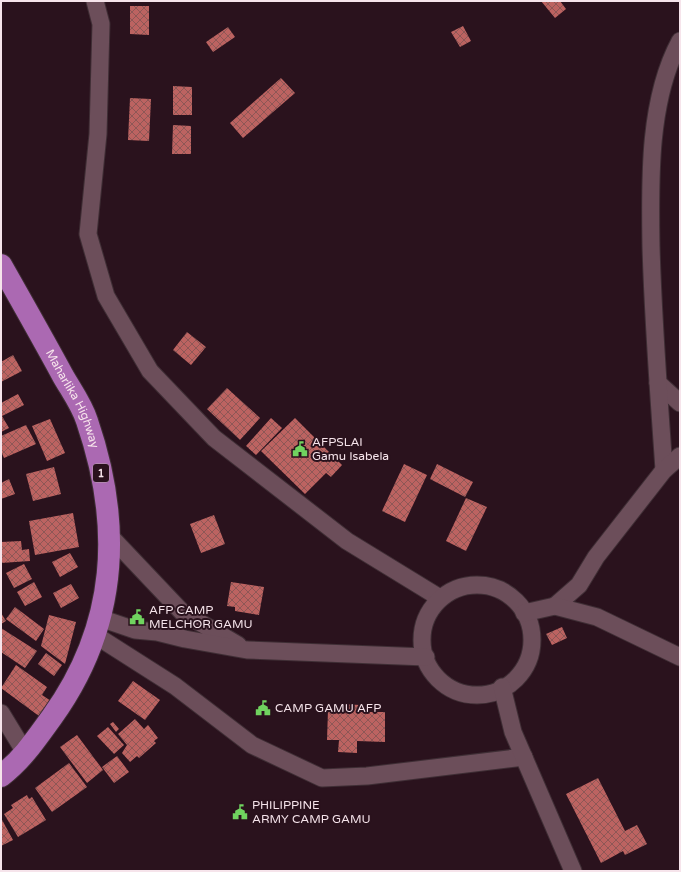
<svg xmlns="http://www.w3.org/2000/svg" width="681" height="872" viewBox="0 0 681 872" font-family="'Varela Round',sans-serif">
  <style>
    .building { fill: url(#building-cross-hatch) }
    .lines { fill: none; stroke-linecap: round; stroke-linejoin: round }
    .minor-casing { stroke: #3f2e35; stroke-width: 19 }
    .highway-casing { stroke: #3f2e35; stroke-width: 24 }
    .minor { stroke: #6c4e5a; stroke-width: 17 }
    .highway { stroke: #ab69b2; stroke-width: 22 }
    .labels { text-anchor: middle; stroke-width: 4; stroke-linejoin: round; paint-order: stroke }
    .shield { fill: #2a121d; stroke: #b9a5ad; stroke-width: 1 }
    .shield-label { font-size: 11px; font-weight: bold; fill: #f6e4eb }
    .street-label { font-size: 12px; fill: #f6e4eb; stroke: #2a121d }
    .poi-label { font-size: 12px; fill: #f6e4eb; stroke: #2a121d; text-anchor: start }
  </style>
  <defs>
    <pattern id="building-cross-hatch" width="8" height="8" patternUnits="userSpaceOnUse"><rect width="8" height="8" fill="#bc6361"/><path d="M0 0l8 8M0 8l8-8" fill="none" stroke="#8e5756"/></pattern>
  </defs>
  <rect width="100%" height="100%" fill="#2a121d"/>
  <g class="building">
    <polygon points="541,1 560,1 566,9 555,18"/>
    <polygon points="130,6 149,6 149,35 130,34"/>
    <polygon points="463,26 471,41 460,47 451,32"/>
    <polygon points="228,27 235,37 213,52 206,42"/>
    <polygon points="281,78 295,93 243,138 230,123"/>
    <polygon points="173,86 192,87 192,115 173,115"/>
    <polygon points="130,98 151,99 149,141 128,140"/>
    <polygon points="173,125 191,126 191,154 172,154"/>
    <polygon points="187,332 206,347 191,365 173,350"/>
    <polygon points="13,355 22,371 1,382 1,362"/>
    <polygon points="227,388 260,418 240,440 207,409"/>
    <polygon points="18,394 24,405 2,416 9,428 1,432 1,403"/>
    <polygon points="271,418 282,428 256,455 246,446"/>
    <polygon points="295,418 342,465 331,477 326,473 305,494 261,451"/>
    <polygon points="50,419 65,453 47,461 32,426"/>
    <polygon points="26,425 36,444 4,458 1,451 1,436"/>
    <polygon points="404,464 427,475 405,522 382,511"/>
    <polygon points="437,464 473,482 465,497 430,479"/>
    <polygon points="54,467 61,494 33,501 26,474"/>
    <polygon points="9,479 15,494 1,499 1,483"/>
    <polygon points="466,498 487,507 466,551 446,541"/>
    <polygon points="73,513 79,547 35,555 29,521"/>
    <polygon points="214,515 225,544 201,553 190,524"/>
    <polygon points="21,541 22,550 29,549 30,561 1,563 1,542"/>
    <polygon points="70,553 78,567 60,577 52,562"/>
    <polygon points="24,564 32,579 14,588 6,573"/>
    <polygon points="34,582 42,597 25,606 17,592"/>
    <polygon points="231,582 264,587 259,615 235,611 235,607 227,606"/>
    <polygon points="71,584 79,598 61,608 53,593"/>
    <polygon points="15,607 44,629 36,641 6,619"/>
    <polygon points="1,613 6,621 1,624"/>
    <polygon points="49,615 76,622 65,664 41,646"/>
    <polygon points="562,627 567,638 552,645 546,634"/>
    <polygon points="1,628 37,651 25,668 1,652"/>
    <polygon points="46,653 62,665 54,676 38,664"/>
    <polygon points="16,665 47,687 42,695 54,703 43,719 1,688"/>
    <polygon points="133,681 160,700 145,720 118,701"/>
    <polygon points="341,704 360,705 359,712 385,712 385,742 357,741 357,753 338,752 339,740 327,740 328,710 341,711"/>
    <polygon points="135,719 144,729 148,725 158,738 154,741 156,743 139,758 137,756 130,762 122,753 127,745 118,734"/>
    <polygon points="113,722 119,729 116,732 110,724"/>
    <polygon points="108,727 124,745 114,754 97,736"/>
    <polygon points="77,735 103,770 87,783 60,747"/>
    <polygon points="117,756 129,772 114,783 102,767"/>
    <polygon points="69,763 87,787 52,812 35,788"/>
    <polygon points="598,778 625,831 637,825 647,844 625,855 623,851 601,863 566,794"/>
    <polygon points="27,795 29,799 32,797 46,820 18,837 4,814 13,808 11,805"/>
    <polygon points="1,818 13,840 1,846"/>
  </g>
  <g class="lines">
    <g class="minor-casing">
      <g id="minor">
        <polyline points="95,1 101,24 98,134 88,234 106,296 150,371 214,438 347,541 440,598"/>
        <polyline points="658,383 680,403"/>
        <path d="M664,470C659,396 653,321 651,246C650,181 648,100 680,41"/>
        <polyline points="110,536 182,612 238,645"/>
        <circle cx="477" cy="640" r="55"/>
        <polyline points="555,606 579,585 596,557 664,470 680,456"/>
        <polyline points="524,613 555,606 597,617 680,657"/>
        <polyline points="100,618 135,630 157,632 185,639 247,650 426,657"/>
        <polyline points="95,635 175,686 252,745 322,778 367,776 524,757"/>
        <polyline points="502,687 513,732 573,871"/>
        <polyline points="1,713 26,754"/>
      </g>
    </g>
    <g class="highway-casing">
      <g id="highway">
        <path id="s1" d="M1,265C22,302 43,339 63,376C71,390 82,405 87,421C123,526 118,625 52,717C36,739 23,759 1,776"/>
      </g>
    </g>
    <use href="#minor" class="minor"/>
    <use href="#highway" class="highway"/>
  </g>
  <defs>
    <g id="civic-bare" transform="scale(1.2)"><path d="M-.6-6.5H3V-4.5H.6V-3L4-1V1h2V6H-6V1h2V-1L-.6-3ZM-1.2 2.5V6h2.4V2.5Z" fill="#70d35f" stroke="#2a121d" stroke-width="2.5" paint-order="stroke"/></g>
  </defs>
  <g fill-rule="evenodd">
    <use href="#civic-bare" x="300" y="449"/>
    <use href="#civic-bare" x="137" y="617"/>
    <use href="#civic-bare" x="263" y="708"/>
    <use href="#civic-bare" x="240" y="812"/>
  </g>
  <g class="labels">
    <rect class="shield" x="93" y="464" width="16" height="18" rx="3"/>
    <g class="shield-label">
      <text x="101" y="477">1</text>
    </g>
    <g class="street-label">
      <text dy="4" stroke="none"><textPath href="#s1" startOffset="152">Maharlika Highway</textPath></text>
    </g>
    <g class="poi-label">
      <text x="312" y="446">AFPSLAI<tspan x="312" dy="14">Gamu Isabela</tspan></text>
      <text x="149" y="614">AFP CAMP<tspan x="149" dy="14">MELCHOR GAMU</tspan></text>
      <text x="275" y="712">CAMP GAMU AFP</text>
      <text x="252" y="809">PHILIPPINE<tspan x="252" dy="14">ARMY CAMP GAMU</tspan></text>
    </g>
  </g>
  <rect width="681" height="872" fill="none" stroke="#f6e4eb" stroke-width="4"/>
</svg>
